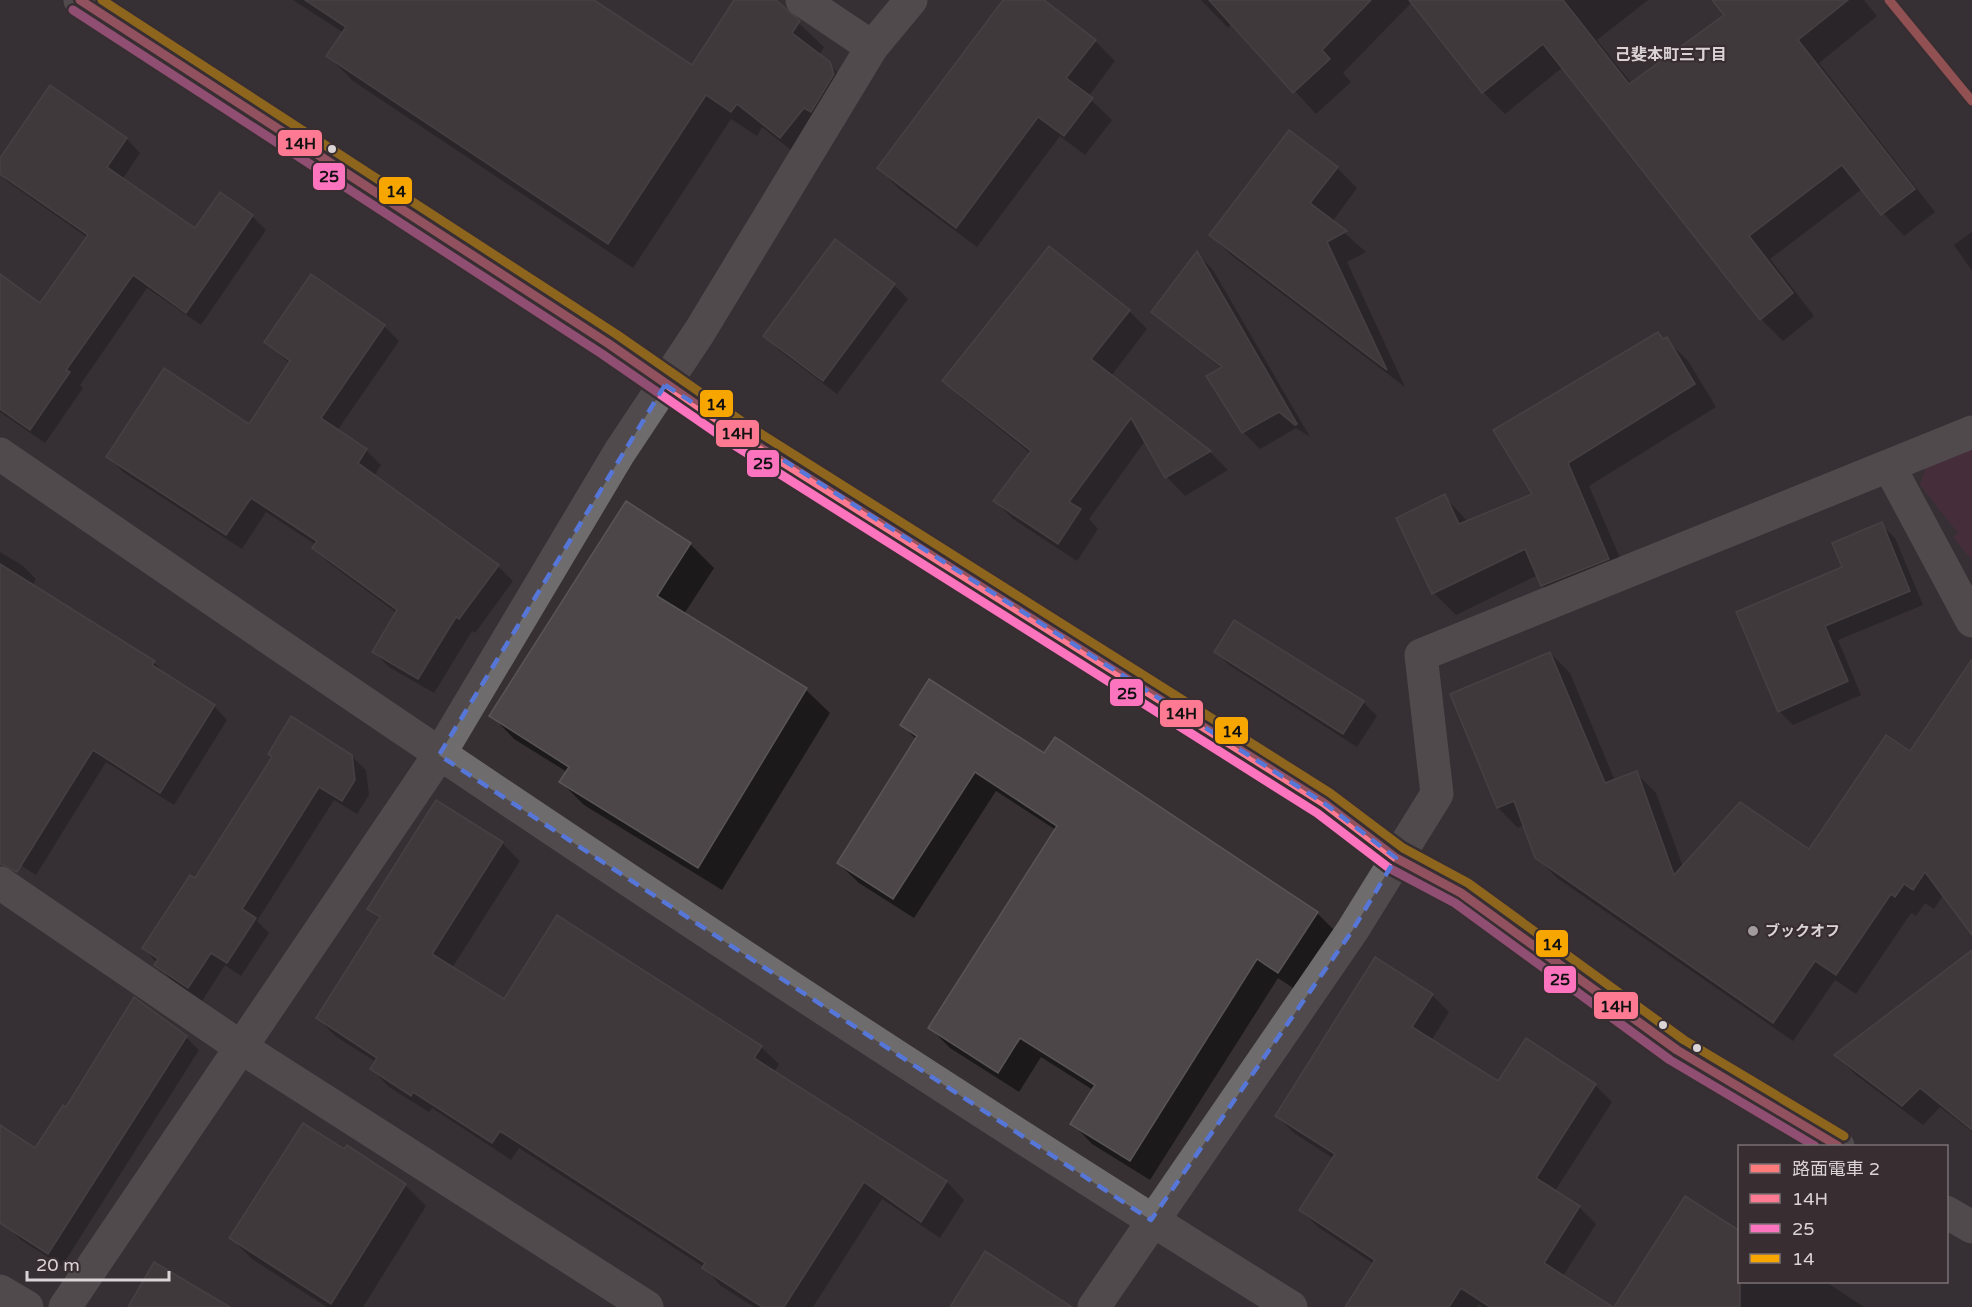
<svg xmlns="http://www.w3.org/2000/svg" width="1972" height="1307" viewBox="0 0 1972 1307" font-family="'Varela Round','Noto Sans JP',sans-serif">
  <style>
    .green { fill: #582e43 }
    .shadow { fill: #0007 }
    .building { fill: #4c4648; stroke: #595457; stroke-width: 1.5 }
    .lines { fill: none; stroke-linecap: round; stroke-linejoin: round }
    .minor { stroke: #6f6c6e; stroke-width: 33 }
    .bus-1-casing { stroke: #382e32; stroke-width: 14 }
    .bus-2-casing { stroke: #382e32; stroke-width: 14 }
    .bus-3-casing { stroke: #382e32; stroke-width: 14 }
    .bus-1 { stroke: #fe7a93; stroke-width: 9 }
    .bus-2 { stroke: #fc73be; stroke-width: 9 }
    .bus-3 { stroke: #f7a600; stroke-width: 9 }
    .tram-1-casing { stroke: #382e32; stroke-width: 14 }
    .tram-1 { stroke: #ff7a7a; stroke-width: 9 }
    .marked { fill: none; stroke: #5676d8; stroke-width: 4.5; stroke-dasharray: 12 8; stroke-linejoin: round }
    .bus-dot { fill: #dbd4d7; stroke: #382e32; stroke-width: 2 }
    .poi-dot { fill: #a19b9e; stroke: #382e32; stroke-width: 2 }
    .labels { text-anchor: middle; stroke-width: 4.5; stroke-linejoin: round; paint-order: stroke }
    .poi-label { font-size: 15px; font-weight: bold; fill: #dbd4d7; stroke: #382e32; text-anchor: start }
    .neighbourhood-label { font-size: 16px; font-weight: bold; fill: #dbd4d7; stroke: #382e32 }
    .line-badge { stroke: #382e32; stroke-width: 2 }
    .pale-badge-label { font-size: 16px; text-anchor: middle; font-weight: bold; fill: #111 }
  </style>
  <rect width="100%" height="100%" fill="#363033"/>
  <polygon class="green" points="1972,446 1972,560 1953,537 1958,533 1920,485 1927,464"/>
  <g class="shadow">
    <polygon points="293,0 591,0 692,67 736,0 774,0 824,47 819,55 855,89 806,162 762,127 757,136 731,119 633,268 353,81 328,56 344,33"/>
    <polygon points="1005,0 1041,0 1095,41 1115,61 1088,97 1112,120 1085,155 1060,136 977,247 899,189 879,168"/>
    <polygon points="1201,0 1648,0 1597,40 1632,84 1726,16 1714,0 1864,0 1877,16 1819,63 1935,212 1904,236 1862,189 1770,259 1814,316 1783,341 1761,319 1563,67 1505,114 1483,92 1412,2 1343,73 1351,82 1316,114 1232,23 1228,28"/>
    <polygon points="51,87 127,139 140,153 122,180 195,230 220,194 252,216 266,230 201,325 147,288 80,385 83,388 45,443 0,412 0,276 41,305 88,238 8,182 0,174 0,160"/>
    <polygon points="1337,168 1357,188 1332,222 1366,252 1347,262 1405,387 1231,255 1211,235"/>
    <polygon points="1972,232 1972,271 1954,245"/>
    <polygon points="1197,253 1213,270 1310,437 1296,428 1260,449 1243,432 1208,377 1222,369 1153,311"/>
    <polygon points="312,276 384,326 399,341 337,431 366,450 381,465 374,476 498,566 513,581 475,633 472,631 434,693 389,667 374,652 397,613 329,563 314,548 316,545 266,512 242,549 123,472 108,456 249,426 290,364 265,342"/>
    <polygon points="894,285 908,299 837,394 779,350 765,336"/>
    <polygon points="1129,311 1147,329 1111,376 1210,452 1228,470 1185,496 1167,477 1145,441 1089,519 1098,529 1077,561 1013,519 995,501 1031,454 963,399 944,381"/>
    <polygon points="1666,339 1688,361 1716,407 1589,486 1630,581 1565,608 1542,585 1538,575 1456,615 1434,593 1444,496 1468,522 1534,495"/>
    <polygon points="627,504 690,544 714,568 684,614 806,690 830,713 722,890 584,805 561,782 567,772 514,739 491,715"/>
    <polygon points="1881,524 1895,538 1923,605 1838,640 1861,695 1793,725 1779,711 1844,568"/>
    <polygon points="0,552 23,566 36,579 32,586 154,662 167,676 214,706 227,720 174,805 106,762 36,875 0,852"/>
    <polygon points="1215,651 1305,664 1363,702 1377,716 1357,747 1229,665"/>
    <polygon points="1550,653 1570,673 1615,781 1636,773 1656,793 1683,867 1809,851 1911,753 1972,699 1972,932 1944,894 1934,909 1925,903 1916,916 1911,913 1856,994 1835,980 1793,1041 1557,878 1536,857 1524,825 1518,828 1498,808 1452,695"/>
    <polygon points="902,725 1045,755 1317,913 1337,933 1299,992 1278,978 1150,1180 1092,1144 1072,1123 1093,1090 1041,1057 1019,1092 950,1048 930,1028 1056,830 996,791 914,918 859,883 838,863 916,739"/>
    <polygon points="351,756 366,770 369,795 357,814 334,800 257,921 269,933 241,976 225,965 202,1001 170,979 144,948 195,880"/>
    <polygon points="437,802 502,843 520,861 452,968 504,1001 761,1047 779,1064 774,1072 947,1182 964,1200 940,1238 882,1199 813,1307 754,1307 721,1286 704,1267 519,1148 511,1160 432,1108 429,1112 389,1087 372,1069 376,1062 335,1036 318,1018 380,920 369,909"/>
    <polygon points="1972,952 1972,1132 1940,1107 1923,1125 1856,1075 1836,1055"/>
    <polygon points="1432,995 1449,1012 1431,1041 1499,1083 1526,1040 1595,1085 1612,1102 1555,1191 1579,1207 1596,1224 1563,1276 1610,1307 1483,1307 1478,1304 1477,1307 1355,1307 1374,1264 1318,1227 1301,1210 1334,1159 1294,1133 1277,1116"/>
    <polygon points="186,1037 199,1050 62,1266 21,1240 0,1219 0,1127 36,1150 67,1109"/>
    <polygon points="405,1185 426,1206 363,1307 327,1307 252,1259 231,1238"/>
    <polygon points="1740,1229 1740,1282 1826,1282 1864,1307 1616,1307"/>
  </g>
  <g class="building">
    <polygon points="305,0 594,0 692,65 734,0 776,0 800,21 792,33 830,62 834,74 811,112 804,108 780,138 737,104 731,112 706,95 608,244 326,56 346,27"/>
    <polygon points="1003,0 1044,0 1096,40 1066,78 1093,98 1064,136 1038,117 956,228 877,168"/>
    <polygon points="1209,0 1371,0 1322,50 1330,59 1293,93"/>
    <polygon points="1409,0 1563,0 1629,84 1724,15 1712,0 1848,0 1798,40 1915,189 1881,215 1842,165 1749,236 1793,293 1760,320 1543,44 1482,93"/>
    <polygon points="50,85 127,138 107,167 195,228 220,192 253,215 186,313 133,275 66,370 70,372 30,430 0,409 0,274 40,303 88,235 0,174 0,158"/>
    <polygon points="1289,130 1338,167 1310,203 1347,231 1327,242 1387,370 1209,235"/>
    <polygon points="835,239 895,284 823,381 763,336"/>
    <polygon points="1049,246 1130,310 1091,359 1211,451 1165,478 1131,418 1069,502 1081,509 1058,544 993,501 1031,451 942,381"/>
    <polygon points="1197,251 1297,424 1295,425 1279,412 1242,433 1206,376 1222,367 1151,312"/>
    <polygon points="311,274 385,325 321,418 367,449 358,463 499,565 459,619 456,617 418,679 372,652 397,610 312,548 317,541 251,498 226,535 106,457 164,368 249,424 290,361 264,342"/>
    <polygon points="1658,332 1663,339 1667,337 1695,384 1568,463 1609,559 1541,586 1525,549 1432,594 1396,518 1445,494 1459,524 1532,494 1493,430"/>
    <polygon points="626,501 691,543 657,596 807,688 698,868 559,782 569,767 489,716"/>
    <polygon points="1882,522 1910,591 1825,626 1848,681 1778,712 1736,612 1842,567 1832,543"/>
    <polygon points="0,564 155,661 152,665 215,705 160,793 93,750 17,872 0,864"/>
    <polygon points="1234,620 1364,701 1343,734 1214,652"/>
    <polygon points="1550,652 1605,783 1637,771 1674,875 1740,802 1809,849 1886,735 1910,751 1972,659 1972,935 1925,872 1913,890 1904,884 1895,897 1891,894 1836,975 1815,961 1773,1023 1535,858 1514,801 1497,808 1450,694"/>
    <polygon points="929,679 1044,753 1055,737 1318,912 1278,973 1257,959 1130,1161 1070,1124 1095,1085 1020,1038 998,1073 928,1028 1057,826 975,772 893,899 837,863 917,736 900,725"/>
    <polygon points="291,716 352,755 355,780 342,801 319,787 242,909 256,918 227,963 211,953 188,988 154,965 158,959 142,948 190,875 195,878 272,757 268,754"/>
    <polygon points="436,800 503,842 432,954 504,999 557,915 762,1046 754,1058 947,1181 921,1222 864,1182 784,1307 762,1307 702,1268 705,1263 500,1131 492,1143 413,1092 411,1096 370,1069 377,1058 316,1018 380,917 367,909"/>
    <polygon points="1972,950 1972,1130 1920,1088 1902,1106 1834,1055"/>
    <polygon points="1375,957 1433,994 1412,1027 1498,1081 1526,1038 1596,1084 1536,1178 1580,1206 1544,1263 1613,1307 1490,1307 1461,1288 1449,1307 1345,1307 1375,1260 1299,1210 1335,1154 1275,1116"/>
    <polygon points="134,997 187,1036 48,1254 0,1223 0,1125 35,1148 63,1105 66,1107"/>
    <polygon points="303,1123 344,1149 347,1145 406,1184 331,1304 229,1238"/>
    <polygon points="1685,1196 1740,1231 1740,1307 1614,1307"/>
    <polygon points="985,1251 1072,1307 950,1307"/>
    <polygon points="154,1262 230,1307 128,1307"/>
  </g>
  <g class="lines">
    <g class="minor">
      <polyline points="80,0 609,344 740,435 1324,803 1396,858 1461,893 1677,1050 1838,1146"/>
      <polyline points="802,0 872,47"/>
      <path d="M0,454C425,746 853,1035 1291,1307"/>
      <polyline points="1889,466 1972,621"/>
      <polyline points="0,883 242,1048 647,1307"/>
      <polyline points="1946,1212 1972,1227"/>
      <polyline points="0,1291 27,1307"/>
      <polyline points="65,1307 439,755 619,453 700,331 872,47 911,0"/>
      <polyline points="1094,1307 1352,931 1437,794 1421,655 1972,432"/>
    </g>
    <g class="bus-1-casing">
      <polyline id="bus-1" points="80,0 609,344 740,435 1324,803 1396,858 1461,893 1677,1050 1838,1146"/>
    </g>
    <g class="bus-2-casing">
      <polyline id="bus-2" points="73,10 602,354 734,445 1317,813 1389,868 1455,903 1670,1060 1815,1146"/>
    </g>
    <g class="bus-3-casing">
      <polyline id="bus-3" points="102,0 616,334 747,425 1330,793 1403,848 1468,883 1684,1040 1844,1136"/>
    </g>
    <use href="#bus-1" class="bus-1"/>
    <use href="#bus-2" class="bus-2"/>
    <use href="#bus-3" class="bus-3"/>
    <g class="tram-1-casing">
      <polyline id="tram-1" points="1889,0 1972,101"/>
    </g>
    <use href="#tram-1" class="tram-1"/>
  </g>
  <path d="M0 0H1972V1307H0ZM665,385L1324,803L1396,858L1352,931L1151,1220L439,755Z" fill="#363033" fill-opacity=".55" fill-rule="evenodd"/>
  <path class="marked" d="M665,385L1324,803L1396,858L1352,931L1151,1220L439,755Z"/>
  <g class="bus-dot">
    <circle cx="332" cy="149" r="5"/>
    <circle cx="1663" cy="1025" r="5"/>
    <circle cx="1697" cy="1048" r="5"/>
  </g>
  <circle class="poi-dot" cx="1753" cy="931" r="6"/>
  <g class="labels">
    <g class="poi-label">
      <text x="1765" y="936">ブックオフ</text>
    </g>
    <g class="neighbourhood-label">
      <text x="1671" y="60">己斐本町三丁目</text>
    </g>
  </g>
  <g class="line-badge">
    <rect x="277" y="129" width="46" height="28" rx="6" fill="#fe7a93"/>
    <rect x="312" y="162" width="34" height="29" rx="6" fill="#fc73be"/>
    <rect x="378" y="176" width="35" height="29" rx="6" fill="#f7a600"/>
    <rect x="699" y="389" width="35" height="29" rx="6" fill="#f7a600"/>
    <rect x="715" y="419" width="45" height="29" rx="6" fill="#fe7a93"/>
    <rect x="746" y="449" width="34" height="29" rx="6" fill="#fc73be"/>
    <rect x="1109" y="678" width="35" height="29" rx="6" fill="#fc73be"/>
    <rect x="1159" y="699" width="45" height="29" rx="6" fill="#fe7a93"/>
    <rect x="1214" y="716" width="35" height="29" rx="6" fill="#f7a600"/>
    <rect x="1535" y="929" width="34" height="29" rx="6" fill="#f7a600"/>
    <rect x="1543" y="965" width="34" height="29" rx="6" fill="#fc73be"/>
    <rect x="1593" y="991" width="46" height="29" rx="6" fill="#fe7a93"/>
  </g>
  <g class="pale-badge-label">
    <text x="300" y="149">14H</text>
    <text x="329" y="182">25</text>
    <text x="396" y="197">14</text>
    <text x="716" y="410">14</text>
    <text x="737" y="439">14H</text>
    <text x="763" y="469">25</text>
    <text x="1127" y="699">25</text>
    <text x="1181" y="719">14H</text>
    <text x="1232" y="737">14</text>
    <text x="1552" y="950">14</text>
    <text x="1560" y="985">25</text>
    <text x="1616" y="1012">14H</text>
  </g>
  <rect x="1738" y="1145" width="210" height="138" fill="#382e32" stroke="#797074" stroke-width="1.5"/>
  <rect x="1750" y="1164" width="30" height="9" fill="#ff7a7a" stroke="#797074" stroke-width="1.5"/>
  <text x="1792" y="1175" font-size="18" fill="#dbd4d7">路面電車 2</text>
  <rect x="1750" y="1194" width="30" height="9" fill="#fe7a93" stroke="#797074" stroke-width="1.5"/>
  <text x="1792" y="1205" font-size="18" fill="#dbd4d7">14H</text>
  <rect x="1750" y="1224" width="30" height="9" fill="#fc73be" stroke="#797074" stroke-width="1.5"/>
  <text x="1792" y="1235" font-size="18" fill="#dbd4d7">25</text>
  <rect x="1750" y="1254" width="30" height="9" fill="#f7a600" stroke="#797074" stroke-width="1.5"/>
  <text x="1792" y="1265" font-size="18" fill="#dbd4d7">14</text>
  <path d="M27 1271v9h142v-9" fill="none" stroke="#dbd4d7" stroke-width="3"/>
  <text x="36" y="1271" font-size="18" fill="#dbd4d7" stroke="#382e32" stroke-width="4.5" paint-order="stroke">20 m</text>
</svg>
